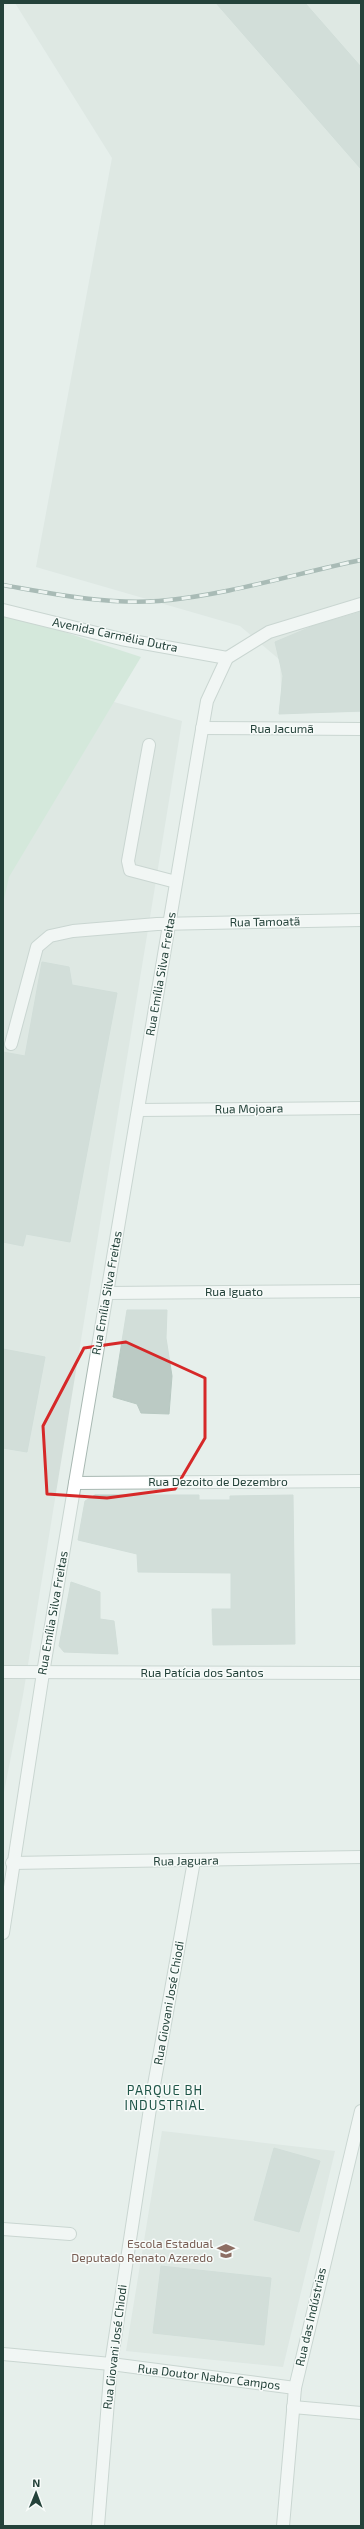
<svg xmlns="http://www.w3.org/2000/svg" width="364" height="2529" viewBox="0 0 364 2529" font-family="'Exo 2',sans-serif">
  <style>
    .built { fill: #d4dfda }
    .green { fill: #bfe0c8 }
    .building { fill: #bbcac4; stroke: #b8c9c2 }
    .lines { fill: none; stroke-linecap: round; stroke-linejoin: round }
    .minor-casing { stroke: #a8b8b2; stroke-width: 14 }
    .minor { stroke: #fff; stroke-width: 12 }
    .rail-casing { stroke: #5f7d75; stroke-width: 4.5 }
    .rail { stroke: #f7fbf9; stroke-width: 3; stroke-dasharray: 9; stroke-linecap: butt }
    .marked { fill: none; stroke: #d62828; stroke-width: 3; stroke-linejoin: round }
    .labels { text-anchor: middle; stroke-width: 3; stroke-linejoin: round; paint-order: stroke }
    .street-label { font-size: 12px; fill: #24423a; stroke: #f7fbf9 }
    .education-label { font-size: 12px; fill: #785e54; stroke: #f7fbf9; text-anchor: end }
    .neighbourhood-label { font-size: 13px; letter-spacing: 1px; fill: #1f5548; stroke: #f7fbf9 }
  </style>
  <rect width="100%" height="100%" fill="#e6efeb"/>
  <g class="built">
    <polygon points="15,3 361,3 361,712 282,713 280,660 240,626 36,567 112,158"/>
    <polygon points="3,671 182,721 23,1695 3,1797"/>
    <polygon points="162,2131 335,2151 283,2367 126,2351"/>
  </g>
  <polygon class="green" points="3,612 141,657 9,877 3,904"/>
  <g class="building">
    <polygon points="216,3 305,3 361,67 361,169"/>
    <polygon points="361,612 361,711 279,714 283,676 275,642 313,626"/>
    <polygon points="42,962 69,967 72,985 117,993 70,1242 26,1234 23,1246 3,1242 3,1052 25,1056"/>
    <polygon points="127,1310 167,1310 166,1338 172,1376 169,1414 141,1413 137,1404 113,1397"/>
    <polygon points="3,1349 45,1357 27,1452 3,1448"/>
    <polygon points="95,1495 199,1495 199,1500 230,1500 230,1496 293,1495 295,1644 213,1645 212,1609 231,1609 231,1573 138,1572 137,1554 78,1540 85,1501"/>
    <polygon points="71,1582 100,1592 100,1619 114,1621 118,1654 64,1652 59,1646"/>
    <polygon points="274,2148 320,2161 299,2232 254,2220"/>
    <polygon points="161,2266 271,2278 264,2345 153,2333"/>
  </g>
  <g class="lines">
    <g class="minor-casing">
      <g id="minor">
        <polyline points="3,610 121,639 227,658"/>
        <polyline points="227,658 269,632 361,604"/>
        <polyline points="202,728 361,729"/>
        <polyline points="149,745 128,861 130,870 176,882"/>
        <polyline points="11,1044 37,947 50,936 73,931 157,924 361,920"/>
        <polyline points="138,1110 361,1108"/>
        <polyline points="107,1293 361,1291"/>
        <polyline points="75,1483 361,1481"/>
        <polyline points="3,1672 361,1673"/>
        <polyline points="12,1863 361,1857"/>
        <polyline points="3,1933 43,1673 199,747 207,701 227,658"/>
        <polyline points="3,2229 70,2234"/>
        <polyline points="3,2354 111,2364 295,2388"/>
        <polyline points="293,2407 361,2413"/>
        <polyline points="98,2526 111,2364 151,2102 194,1861"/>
        <polyline points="283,2526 295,2388 361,2111"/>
      </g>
    </g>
    <use href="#minor" class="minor"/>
    <g class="rail-casing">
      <path id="rail" d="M3,585C54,594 107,605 159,601C228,595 294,574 361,560"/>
    </g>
    <use href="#rail" class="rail"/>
  </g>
  <path d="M0 0H364V2529H0ZM126,1342L205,1378V1438L175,1489L107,1498L47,1494L43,1426L84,1348Z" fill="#e6efeb" fill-opacity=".55" fill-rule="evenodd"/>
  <path class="marked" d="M126,1342L205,1378V1438L175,1489L107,1498L47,1494L43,1426L84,1348Z"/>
  <defs>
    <g id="school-bare" transform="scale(1.38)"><path d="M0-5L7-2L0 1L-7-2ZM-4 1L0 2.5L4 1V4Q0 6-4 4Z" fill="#8d6e63" stroke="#f7fbf9" stroke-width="2.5" paint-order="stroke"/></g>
  </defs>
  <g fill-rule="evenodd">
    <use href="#school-bare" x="226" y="2251"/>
  </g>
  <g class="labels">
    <g class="street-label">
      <text transform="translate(115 635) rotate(12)" y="4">Avenida Carmélia Dutra</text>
      <text x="282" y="733">Rua Jacumã</text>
      <text transform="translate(265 922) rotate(-1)" y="4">Rua Tamoatã</text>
      <text transform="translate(161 974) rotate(-80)" y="4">Rua Emília Silva Freitas</text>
      <text transform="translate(249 1109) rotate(-1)" y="4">Rua Mojoara</text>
      <text x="234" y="1296">Rua Iguato</text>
      <text transform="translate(107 1293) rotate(-80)" y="4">Rua Emília Silva Freitas</text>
      <text x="218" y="1486">Rua Dezoito de Dezembro</text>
      <text transform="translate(53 1613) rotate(-80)" y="4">Rua Emília Silva Freitas</text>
      <text x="202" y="1677">Rua Patícia dos Santos</text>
      <text transform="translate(186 1861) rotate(-1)" y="4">Rua Jaguara</text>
      <text transform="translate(169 2003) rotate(-80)" y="4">Rua Giovani José Chiodi</text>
      <text transform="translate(311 2317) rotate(-77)" y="4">Rua das Indústrias</text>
      <text transform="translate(115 2347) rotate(-83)" y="4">Rua Giovani José Chiodi</text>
      <text transform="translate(209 2377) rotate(7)" y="4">Rua Doutor Nabor Campos</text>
    </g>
    <g class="education-label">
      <text x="213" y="2248">Escola Estadual<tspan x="213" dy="14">Deputado Renato Azeredo</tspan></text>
    </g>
    <g class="neighbourhood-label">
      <text x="165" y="2095">PARQUE BH<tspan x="165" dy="15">INDUSTRIAL</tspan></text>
    </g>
  </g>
  <rect width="364" height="2529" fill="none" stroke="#24423a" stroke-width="8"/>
  <g transform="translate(36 2493) rotate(1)" stroke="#f7fbf9" stroke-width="3" paint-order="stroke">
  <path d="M0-3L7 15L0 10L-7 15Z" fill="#24423a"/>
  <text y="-6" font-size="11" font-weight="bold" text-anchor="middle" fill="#24423a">N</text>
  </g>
</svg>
